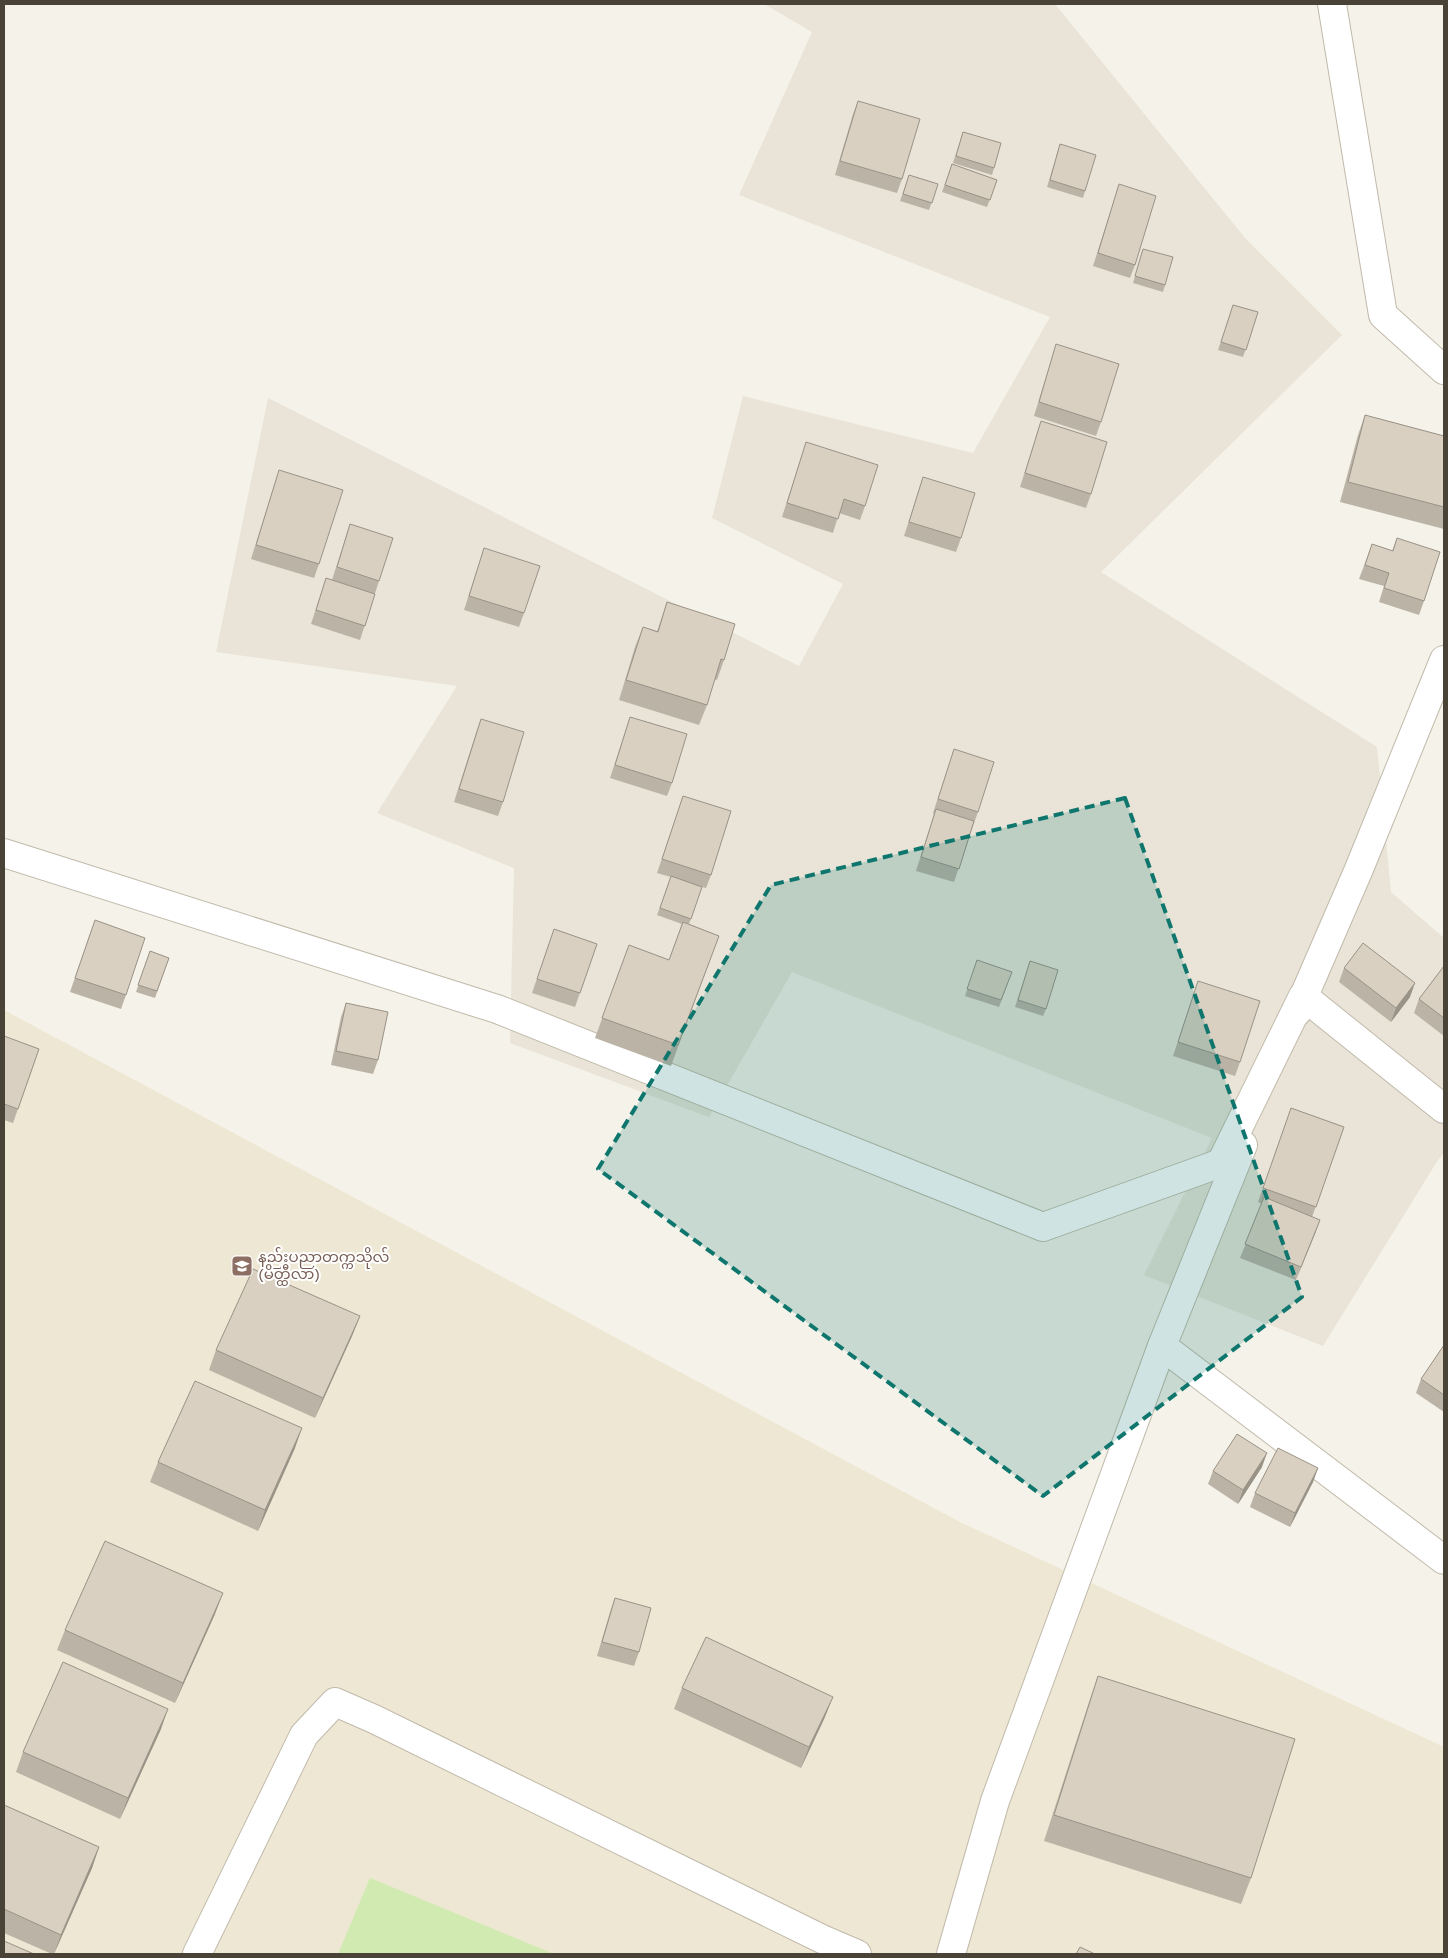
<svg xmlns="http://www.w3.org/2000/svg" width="1448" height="1958" viewBox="0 0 1448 1958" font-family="'Golos Text','Noto Sans Myanmar',sans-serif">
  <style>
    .residential { fill: #e9e4d7 }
    .education { fill: #eee7d3 }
    .green { fill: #d0eab1 }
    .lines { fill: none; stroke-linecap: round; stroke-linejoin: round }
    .minor-casing { stroke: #c1baab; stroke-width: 30 }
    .minor { stroke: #fff; stroke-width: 28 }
    .wall { fill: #bbb3a6 }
    .shaded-wall { fill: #999287 }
    .building { fill: #dad0c1; stroke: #999287 }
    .marked { fill: #0f766e; fill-opacity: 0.2; stroke: #0f766e; stroke-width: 4; stroke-dasharray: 10 6; stroke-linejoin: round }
    .labels { text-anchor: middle; stroke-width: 4; stroke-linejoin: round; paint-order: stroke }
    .education-label { font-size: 15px; fill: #785e54; stroke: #fff; text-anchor: start }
  </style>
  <rect width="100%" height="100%" fill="#f5f2e9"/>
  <polygon class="residential" points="764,4 1055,4 1245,238 1342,335 1101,572 1377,747 1391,892 1444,938 1444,1153 1438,1160 1323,1346 1144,1275 1212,1138 792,972 709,1117 510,1043 514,868 377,813 457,686 216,652 268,398 799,666 843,584 712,518 743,396 973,453 1050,317 739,195 812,32"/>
  <polygon class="education" points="4,1010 958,1521 1444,1747 1444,1954 4,1954"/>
  <polygon class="green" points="370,1878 554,1954 338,1954"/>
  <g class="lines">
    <g class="minor-casing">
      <g id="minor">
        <polyline points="1332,4 1383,315 1444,370"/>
        <polyline points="4,853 497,1009 1043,1227 1221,1163 1303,996 1444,1109"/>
        <polyline points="1297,1012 1359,869 1444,660"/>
        <polyline points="1162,1346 1444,1560"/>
        <polyline points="197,1954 304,1735 335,1702 374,1719 822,1939 857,1954"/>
        <polyline points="951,1954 995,1801 1162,1346 1243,1145"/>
      </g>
    </g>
    <use href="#minor" class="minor"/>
  </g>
  <g class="wall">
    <polygon points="858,101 902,179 897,193 835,175 853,114"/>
    <polygon points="963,132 994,168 992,175 953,163"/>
    <polygon points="1060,144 1085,191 1083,198 1047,187"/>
    <polygon points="952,164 997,180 987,207 942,192"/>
    <polygon points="909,175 938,184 929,210 900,201"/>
    <polygon points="1119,184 1135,265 1130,278 1093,266"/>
    <polygon points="1143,249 1165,285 1163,292 1133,283"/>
    <polygon points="1233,305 1258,312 1243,357 1218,350"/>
    <polygon points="1056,344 1101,422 1096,436 1034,416"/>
    <polygon points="1365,415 1444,436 1444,529 1340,502 1358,435"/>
    <polygon points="1041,421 1091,494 1086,508 1020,487"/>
    <polygon points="806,442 865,506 860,520 839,513 833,533 782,517"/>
    <polygon points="279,470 319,564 314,578 251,559"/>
    <polygon points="923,477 961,538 956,552 904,536"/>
    <polygon points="350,524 379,581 360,640 311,624 326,578 332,580"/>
    <polygon points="1397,538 1424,601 1419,615 1379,602 1384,586 1359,579 1372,544 1392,551"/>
    <polygon points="484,548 524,613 519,627 464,610"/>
    <polygon points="667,602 724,660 717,680 714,679 707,705 699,725 619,700 635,647 643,627 657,631"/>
    <polygon points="630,717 672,783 667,796 610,778"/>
    <polygon points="481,719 503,802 498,816 454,802 476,733"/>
    <polygon points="954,749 978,812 973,826 954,882 916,871 934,814 933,813"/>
    <polygon points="683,796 711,875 706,888 702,887 689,924 719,936 671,1066 595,1038 629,945 669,960 682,924 657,915 671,877 657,873"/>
    <polygon points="554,929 597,944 575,1007 532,993"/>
    <polygon points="90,934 126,995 121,1009 70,992"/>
    <polygon points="150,951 169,958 155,998 136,992"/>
    <polygon points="977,960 1012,972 999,1007 965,996"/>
    <polygon points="1030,961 1046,1009 1043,1016 1015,1007"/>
    <polygon points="1444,966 1444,1036 1414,1013 1419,999"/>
    <polygon points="1344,968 1410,997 1391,1022 1339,982"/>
    <polygon points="1198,981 1240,1062 1235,1076 1173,1056"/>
    <polygon points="346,1003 378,1060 373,1074 331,1065 341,1017"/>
    <polygon points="4,1036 39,1049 13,1123 4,1120"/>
    <polygon points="1291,1108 1344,1127 1312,1217 1320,1220 1296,1280 1240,1258 1262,1204 1258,1202"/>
    <polygon points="360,1316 352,1336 315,1418 209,1370 216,1350"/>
    <polygon points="1444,1345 1444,1412 1416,1393 1421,1379"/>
    <polygon points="295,1448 258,1531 150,1482 158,1462"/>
    <polygon points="1262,1467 1238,1504 1208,1484 1213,1471"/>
    <polygon points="1318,1468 1313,1482 1290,1527 1250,1507 1255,1493"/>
    <polygon points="615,1598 639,1652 634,1666 597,1656 610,1612"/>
    <polygon points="215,1614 175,1703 57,1650 65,1630"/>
    <polygon points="1098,1676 1251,1878 1241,1904 1044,1841 1089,1702"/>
    <polygon points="682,1688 825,1717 801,1768 674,1709"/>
    <polygon points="161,1729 120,1819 16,1772 23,1752"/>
    <polygon points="4,1805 99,1847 92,1868 54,1954 52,1954 4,1933"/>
  </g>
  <g class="shaded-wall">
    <polygon points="1415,983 1410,997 1391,1022 1396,1008"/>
    <polygon points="1320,1220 1315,1234 1296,1280 1301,1267"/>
    <polygon points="360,1316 352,1336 315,1418 323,1398"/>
    <polygon points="302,1428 295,1448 258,1531 265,1510"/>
    <polygon points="1267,1453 1262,1467 1238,1504 1243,1490"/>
    <polygon points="1318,1468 1313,1482 1290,1527 1295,1513"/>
    <polygon points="223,1593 215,1614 175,1703 183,1683"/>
    <polygon points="833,1697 825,1717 801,1768 809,1747"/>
    <polygon points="168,1709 161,1729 120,1819 128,1798"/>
    <polygon points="99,1847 92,1868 54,1954 61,1935"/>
  </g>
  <g class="building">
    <polygon points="858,101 920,119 902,179 840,161"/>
    <polygon points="963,132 1001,143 994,168 956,156"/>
    <polygon points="1060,144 1096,155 1085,191 1050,180"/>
    <polygon points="952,164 997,180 990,200 945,185"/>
    <polygon points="909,175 938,184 932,203 903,194"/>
    <polygon points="1119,184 1156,196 1135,265 1098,253"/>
    <polygon points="1143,249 1173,257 1165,285 1135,276"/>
    <polygon points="1233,305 1258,312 1246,350 1221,342"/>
    <polygon points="1056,344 1119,364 1101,422 1039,402"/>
    <polygon points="1365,415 1444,436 1444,507 1348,482"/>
    <polygon points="1041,421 1107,442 1091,494 1025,473"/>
    <polygon points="806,442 878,465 865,506 844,499 838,519 787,503"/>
    <polygon points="279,470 343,490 319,564 256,545"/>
    <polygon points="923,477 975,493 961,538 909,522"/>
    <polygon points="350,524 393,538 379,581 337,567"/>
    <polygon points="1397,538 1440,552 1424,601 1384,588 1389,573 1365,565 1372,544 1393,551"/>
    <polygon points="484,548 540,566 524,613 469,596"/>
    <polygon points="326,578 375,594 365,626 316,610"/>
    <polygon points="667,602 735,624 724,660 721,659 707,705 626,680 643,627 658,632"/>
    <polygon points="630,717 687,734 672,783 615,765"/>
    <polygon points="481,719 524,732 503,802 459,789"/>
    <polygon points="954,749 994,762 978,812 938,799"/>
    <polygon points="683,796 731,811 711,875 662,859"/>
    <polygon points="936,809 974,821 959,869 921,857"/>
    <polygon points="671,876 702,887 691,919 660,908"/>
    <polygon points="95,920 145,938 126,995 75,978"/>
    <polygon points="683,922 719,936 678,1045 602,1018 629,945 669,960"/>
    <polygon points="554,929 597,944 580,993 537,979"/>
    <polygon points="1363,943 1415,983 1396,1008 1344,968"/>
    <polygon points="150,951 169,958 157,991 138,985"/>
    <polygon points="977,960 1012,972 1001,1000 967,989"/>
    <polygon points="1030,961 1058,970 1046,1009 1018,1000"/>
    <polygon points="1444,966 1444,1018 1419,999"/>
    <polygon points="1198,981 1260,1001 1240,1062 1178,1042"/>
    <polygon points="346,1003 388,1012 378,1060 336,1051"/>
    <polygon points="4,1036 39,1049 18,1109 4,1104"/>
    <polygon points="1291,1108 1344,1127 1316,1207 1263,1188"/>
    <polygon points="1264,1197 1320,1220 1301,1267 1245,1244"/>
    <polygon points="253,1269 360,1316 323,1398 216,1350"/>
    <polygon points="1444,1345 1444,1395 1421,1379"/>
    <polygon points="195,1381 302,1428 265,1510 158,1462"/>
    <polygon points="1237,1434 1267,1453 1243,1490 1213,1471"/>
    <polygon points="1278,1448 1318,1468 1295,1513 1255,1493"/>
    <polygon points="105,1541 223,1593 183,1683 65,1630"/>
    <polygon points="615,1598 651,1608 639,1652 602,1642"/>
    <polygon points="706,1637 833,1697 809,1747 682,1688"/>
    <polygon points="63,1662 168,1709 128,1798 23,1752"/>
    <polygon points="1098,1676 1295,1739 1251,1878 1054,1815"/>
    <polygon points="4,1805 99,1847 61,1935 4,1909"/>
    <polygon points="4,1941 34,1954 4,1954"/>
    <polygon points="1080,1947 1095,1954 1076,1954"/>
  </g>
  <path class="marked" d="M1125,798L1302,1297L1043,1496L598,1169L771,885Z"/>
  <defs>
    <g id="university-square" transform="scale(1.125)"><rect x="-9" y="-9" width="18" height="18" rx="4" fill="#8d6e63" stroke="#fff"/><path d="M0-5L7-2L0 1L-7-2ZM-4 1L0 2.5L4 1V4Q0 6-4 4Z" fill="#fff"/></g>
  </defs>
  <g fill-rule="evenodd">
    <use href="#university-square" x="242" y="1266"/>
  </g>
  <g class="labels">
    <g class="education-label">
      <text x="258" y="1262">နည်းပညာတက္ကသိုလ်<tspan x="258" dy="17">(မိတ္ထီလာ)</tspan></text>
    </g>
  </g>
  <rect width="1448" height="1958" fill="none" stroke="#494237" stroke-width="10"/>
</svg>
